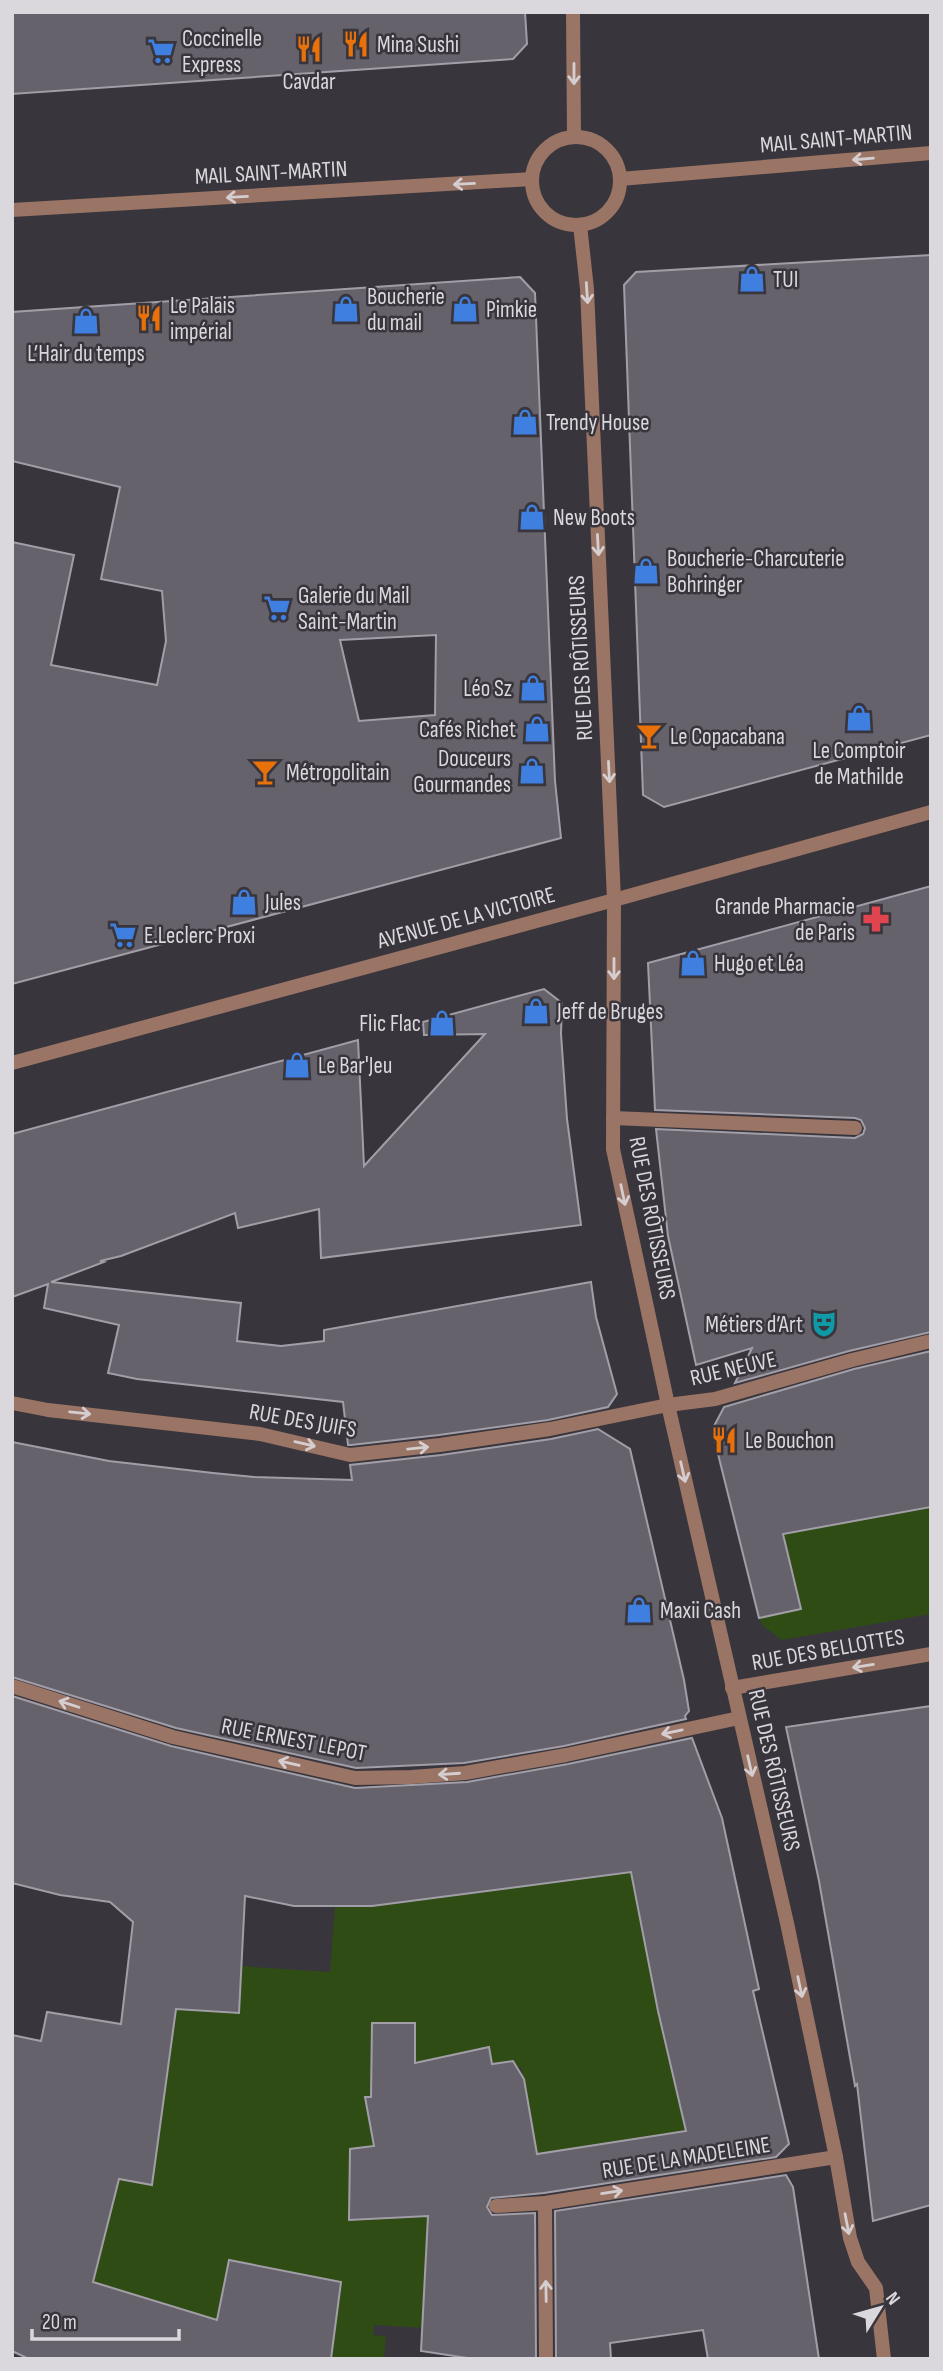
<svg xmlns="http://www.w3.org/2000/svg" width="943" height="2371" viewBox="0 0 943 2371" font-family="'Sofia Sans Condensed',sans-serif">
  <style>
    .green { fill: #2f4c14 }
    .building { fill: #66626b; stroke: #a29ea8; stroke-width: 2; fill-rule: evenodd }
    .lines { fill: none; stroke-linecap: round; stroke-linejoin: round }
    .lane { stroke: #9a7464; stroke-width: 14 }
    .street { stroke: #9a7464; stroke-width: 14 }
    .oneway { stroke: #d4ced1 }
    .labels { text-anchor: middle; stroke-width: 5; stroke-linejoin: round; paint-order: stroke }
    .poi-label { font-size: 23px; fill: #dad8dd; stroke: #38353d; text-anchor: start }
    .street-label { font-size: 23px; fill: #dad8dd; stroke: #38353d }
  </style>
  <rect width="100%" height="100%" fill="#38353d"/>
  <g class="green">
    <polygon points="931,1507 931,1614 782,1640 762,1625 759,1618 801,1608 783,1534"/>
    <polygon points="464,1864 470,1894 631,1871 689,2143 667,2134 575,2148 518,2191 529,2111 521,2067 494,2073 489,2047 387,2068 428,2217 425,2269 428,2328 374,2325 373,2335 386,2336 384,2359 331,2359 341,2282 229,2260 209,2359 157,2359 180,2309 76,2277 119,2179 153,2184 174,2009 238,2013 241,1966 330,1972 335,1906 372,1906 406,1902 402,1872"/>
  </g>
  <g class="building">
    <polygon points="12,12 525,12 527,44 513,59 12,94"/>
    <polygon points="931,255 931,735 664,807 643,795 624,285 636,272"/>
    <path d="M520,277L535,293L555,781L561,838L12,984V542L74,555L51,665L157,685L166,641L162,591L101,579L120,487L12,461V312ZM436,635L435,715L359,721L340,640Z"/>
    <polygon points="931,886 931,1332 849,1351 735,1383 752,1348 696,1365 668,1236 656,1129 855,1138 863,1134 865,1128 861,1120 855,1118 655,1110 648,963"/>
    <polygon points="544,989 562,1003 561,1034 567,1119 581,1225 321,1258 319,1209 238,1228 235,1213 121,1256 100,1261 104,1262 51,1282 241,1303 237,1341 281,1346 324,1341 324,1330 591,1282 596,1317 617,1394 608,1407 548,1420 439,1435 351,1445 348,1445 343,1402 137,1379 108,1373 119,1325 44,1308 48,1284 12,1297 12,1134 358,1040 364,1166 485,1034 424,1035 423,1022"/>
    <polygon points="931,1351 931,1507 783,1534 801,1609 759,1618 712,1430 724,1407 854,1369"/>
    <polygon points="598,1429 630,1449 684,1680 689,1711 685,1716 686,1719 564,1746 464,1763 356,1768 176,1728 12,1677 12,1442 109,1461 213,1473 254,1477 352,1480 350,1465 441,1455 551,1439"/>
    <polygon points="12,1696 171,1746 355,1788 467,1782 568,1764 692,1738 722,1818 759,1989 753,1991 789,2144 776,2157 544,2193 491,2198 487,2207 492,2215 535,2213 536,2359 474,2359 421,2351 428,2216 349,2220 350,2149 374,2146 365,2097 371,2097 372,2023 415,2023 415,2063 489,2047 492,2064 513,2061 524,2079 537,2154 686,2131 658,2011 631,1872 372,1906 294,1906 245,1896 239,2013 176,2009 152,2185 119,2179 93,2282 217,2320 229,2260 341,2282 331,2359 29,2359 12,2351 12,2035 41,2041 47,2012 121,2024 133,1922 110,1902 60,1895 12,1883"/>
    <polygon points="931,1706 931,2205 873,2221 857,2084 855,2086 819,1881 786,1727"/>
    <polygon points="786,2175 793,2187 819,2359 708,2359 703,2330 610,2343 611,2359 556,2359 555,2211"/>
  </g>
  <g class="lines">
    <g class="lane">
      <polyline points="613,1118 855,1128"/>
      <polyline points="12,1403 48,1410 260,1434 350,1455 440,1445 550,1429 668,1405"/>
      <polyline points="12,1686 173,1737 355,1778 411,1777 465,1773 566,1755 739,1718"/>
      <polyline points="545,2203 546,2359"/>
      <polyline points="496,2206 545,2203 836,2157"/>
    </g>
    <g class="street">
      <polyline points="573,12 574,136"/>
      <circle cx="576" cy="181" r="44"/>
      <polyline points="620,179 931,153"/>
      <polyline points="12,210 532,179"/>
      <polyline points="580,225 587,289 614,900 613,1149 668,1405 787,1923 836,2157 850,2238 858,2262 876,2288 884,2359"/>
      <polyline points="12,1063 614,900 931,812"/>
      <polyline points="668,1405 715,1399 852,1360 931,1341"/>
      <polyline points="732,1688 931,1654"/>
    </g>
  </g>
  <defs><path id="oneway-shaft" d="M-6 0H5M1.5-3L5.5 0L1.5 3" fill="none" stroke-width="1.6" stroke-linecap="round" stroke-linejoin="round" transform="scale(1.75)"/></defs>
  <g class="oneway">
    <use href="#oneway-shaft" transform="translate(574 74) rotate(90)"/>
    <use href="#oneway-shaft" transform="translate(863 159) rotate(175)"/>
    <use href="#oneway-shaft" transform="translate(464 184) rotate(177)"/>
    <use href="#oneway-shaft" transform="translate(237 197) rotate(177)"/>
    <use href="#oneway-shaft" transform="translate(587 293) rotate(86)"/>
    <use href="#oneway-shaft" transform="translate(598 545) rotate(87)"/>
    <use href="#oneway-shaft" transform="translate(609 772) rotate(87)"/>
    <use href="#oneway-shaft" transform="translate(614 969) rotate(90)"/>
    <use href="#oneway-shaft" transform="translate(623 1195) rotate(78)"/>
    <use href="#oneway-shaft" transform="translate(80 1413) rotate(6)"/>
    <use href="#oneway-shaft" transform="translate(305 1444) rotate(13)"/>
    <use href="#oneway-shaft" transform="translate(418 1448) rotate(-6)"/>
    <use href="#oneway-shaft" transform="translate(683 1472) rotate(77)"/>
    <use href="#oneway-shaft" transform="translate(863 1666) rotate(171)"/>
    <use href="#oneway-shaft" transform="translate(69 1704) rotate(-162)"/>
    <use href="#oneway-shaft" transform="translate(672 1732) rotate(168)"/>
    <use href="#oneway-shaft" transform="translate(289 1763) rotate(-167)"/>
    <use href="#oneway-shaft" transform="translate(750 1766) rotate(77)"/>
    <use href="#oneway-shaft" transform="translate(449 1774) rotate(176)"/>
    <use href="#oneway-shaft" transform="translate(800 1987) rotate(78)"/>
    <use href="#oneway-shaft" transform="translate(612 2192) rotate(-9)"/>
    <use href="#oneway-shaft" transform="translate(847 2224) rotate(79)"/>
    <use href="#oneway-shaft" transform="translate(546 2291) rotate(-91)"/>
  </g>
  <defs>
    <g id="restaurant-bare" transform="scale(2.1)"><path d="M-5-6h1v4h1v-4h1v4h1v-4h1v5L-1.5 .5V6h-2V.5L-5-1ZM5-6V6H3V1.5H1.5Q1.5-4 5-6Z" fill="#e8710a" stroke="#38353d" stroke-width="2.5" paint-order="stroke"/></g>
    <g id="supermarket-bare" transform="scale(2.1)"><path d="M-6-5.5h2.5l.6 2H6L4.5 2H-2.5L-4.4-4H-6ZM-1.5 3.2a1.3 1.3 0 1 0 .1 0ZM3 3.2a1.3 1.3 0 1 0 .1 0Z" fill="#3f7fe0" stroke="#38353d" stroke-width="2.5" paint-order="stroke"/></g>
    <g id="shop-bare" transform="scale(2.1)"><path d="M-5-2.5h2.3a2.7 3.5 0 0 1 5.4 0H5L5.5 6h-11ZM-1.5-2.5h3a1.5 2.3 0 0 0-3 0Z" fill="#3f7fe0" stroke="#38353d" stroke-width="2.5" paint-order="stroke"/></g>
    <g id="bar-bare" transform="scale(2.1)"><path d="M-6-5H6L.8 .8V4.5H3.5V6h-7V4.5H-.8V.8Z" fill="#e8710a" stroke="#38353d" stroke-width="2.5" paint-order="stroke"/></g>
    <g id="pharmacy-bare" transform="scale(2.1)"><path d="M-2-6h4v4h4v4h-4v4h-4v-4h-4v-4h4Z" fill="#e0444e" stroke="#38353d" stroke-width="2.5" paint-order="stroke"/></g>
    <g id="theatre-bare" transform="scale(2.1)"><path d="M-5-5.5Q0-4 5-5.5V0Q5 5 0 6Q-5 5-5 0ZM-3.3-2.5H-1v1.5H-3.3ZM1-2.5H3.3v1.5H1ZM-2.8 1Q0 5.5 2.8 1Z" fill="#0f9aa8" stroke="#38353d" stroke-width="2.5" paint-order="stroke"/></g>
  </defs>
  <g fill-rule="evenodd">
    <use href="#restaurant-bare" x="356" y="44"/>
    <use href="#restaurant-bare" x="309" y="49"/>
    <use href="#supermarket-bare" x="161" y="51"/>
    <use href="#shop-bare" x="752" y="279"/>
    <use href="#shop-bare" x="346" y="309"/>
    <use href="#shop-bare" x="465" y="309"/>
    <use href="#restaurant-bare" x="149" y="318"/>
    <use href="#shop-bare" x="86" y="321"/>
    <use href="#shop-bare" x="525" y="422"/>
    <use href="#shop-bare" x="532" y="517"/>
    <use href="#shop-bare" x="646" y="571"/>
    <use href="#supermarket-bare" x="277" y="608"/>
    <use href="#shop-bare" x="533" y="688"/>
    <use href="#shop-bare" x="859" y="718"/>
    <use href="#shop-bare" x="537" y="729"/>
    <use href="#bar-bare" x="649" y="736"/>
    <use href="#shop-bare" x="532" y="771"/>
    <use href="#bar-bare" x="265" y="772"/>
    <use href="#shop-bare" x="244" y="902"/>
    <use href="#pharmacy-bare" x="876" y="919"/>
    <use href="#supermarket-bare" x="123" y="935"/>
    <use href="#shop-bare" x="693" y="963"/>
    <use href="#shop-bare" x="536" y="1011"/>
    <use href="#shop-bare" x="442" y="1023"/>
    <use href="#shop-bare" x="297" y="1065"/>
    <use href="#theatre-bare" x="824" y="1324"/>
    <use href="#restaurant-bare" x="724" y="1440"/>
    <use href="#shop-bare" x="639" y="1610"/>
  </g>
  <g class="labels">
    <g class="poi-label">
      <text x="182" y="46">Coccinelle<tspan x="182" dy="26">Express</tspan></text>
      <text x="377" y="52">Mina Sushi</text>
      <text x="309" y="89" text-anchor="middle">Cavdar</text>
      <text x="773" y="287">TUI</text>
      <text x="367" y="304">Boucherie<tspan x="367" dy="26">du mail</tspan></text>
      <text x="170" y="313">Le Palais<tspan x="170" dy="26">impérial</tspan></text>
      <text x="486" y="317">Pimkie</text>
      <text x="86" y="361" text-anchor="middle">L’Hair du temps</text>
      <text x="546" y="430">Trendy House</text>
      <text x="553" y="525">New Boots</text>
      <text x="667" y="566">Boucherie-Charcuterie<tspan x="667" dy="26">Bohringer</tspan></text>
      <text x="298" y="603">Galerie du Mail<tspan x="298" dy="26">Saint-Martin</tspan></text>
      <text x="512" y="696" text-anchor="end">Léo Sz</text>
      <text x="516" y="737" text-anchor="end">Cafés Richet</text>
      <text x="670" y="744">Le Copacabana</text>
      <text x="859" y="758" text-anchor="middle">Le Comptoir<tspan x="859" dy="26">de Mathilde</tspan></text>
      <text x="511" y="766" text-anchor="end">Douceurs<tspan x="511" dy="26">Gourmandes</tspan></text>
      <text x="286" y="780">Métropolitain</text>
      <text x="265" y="910">Jules</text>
      <text x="855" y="914" text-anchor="end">Grande Pharmacie<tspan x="855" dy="26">de Paris</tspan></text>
      <text x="144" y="943">E.Leclerc Proxi</text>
      <text x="714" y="971">Hugo et Léa</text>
      <text x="557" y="1019">Jeff de Bruges</text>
      <text x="421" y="1031" text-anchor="end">Flic Flac</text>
      <text x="318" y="1073">Le Bar'Jeu</text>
      <text x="803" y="1332" text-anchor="end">Métiers d’Art</text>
      <text x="745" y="1448">Le Bouchon</text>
      <text x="660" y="1618">Maxii Cash</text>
    </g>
    <g class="street-label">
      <text transform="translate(836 138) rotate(-5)" y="8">MAIL SAINT-MARTIN</text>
      <text transform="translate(271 172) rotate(-3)" y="8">MAIL SAINT-MARTIN</text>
      <text transform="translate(580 658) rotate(-93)" y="8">RUE DES RÔTISSEURS</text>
      <text transform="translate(466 917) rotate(-15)" y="8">AVENUE DE LA VICTOIRE</text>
      <text transform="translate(653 1218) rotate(79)" y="8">RUE DES RÔTISSEURS</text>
      <text transform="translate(733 1368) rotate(-13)" y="8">RUE NEUVE</text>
      <text transform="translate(303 1420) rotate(10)" y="8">RUE DES JUIFS</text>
      <text transform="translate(828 1649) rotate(-10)" y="8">RUE DES BELLOTTES</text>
      <text transform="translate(294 1739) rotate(11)" y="8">RUE ERNEST LEPOT</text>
      <text transform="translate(775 1770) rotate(77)" y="8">RUE DES RÔTISSEURS</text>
      <text transform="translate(686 2157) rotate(-9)" y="8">RUE DE LA MADELEINE</text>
    </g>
  </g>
  <rect width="943" height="2371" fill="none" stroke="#dad8dd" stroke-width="28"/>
  <g transform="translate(880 2308) rotate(53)" stroke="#38353d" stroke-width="5" paint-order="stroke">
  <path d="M0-5L12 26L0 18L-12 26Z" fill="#dad8dd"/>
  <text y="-10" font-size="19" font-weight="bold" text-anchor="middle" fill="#dad8dd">N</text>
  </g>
  <path d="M32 2329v10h147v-10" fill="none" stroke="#dad8dd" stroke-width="3.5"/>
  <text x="42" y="2329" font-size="21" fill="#dad8dd" stroke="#38353d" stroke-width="5" paint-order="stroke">20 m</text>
</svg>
